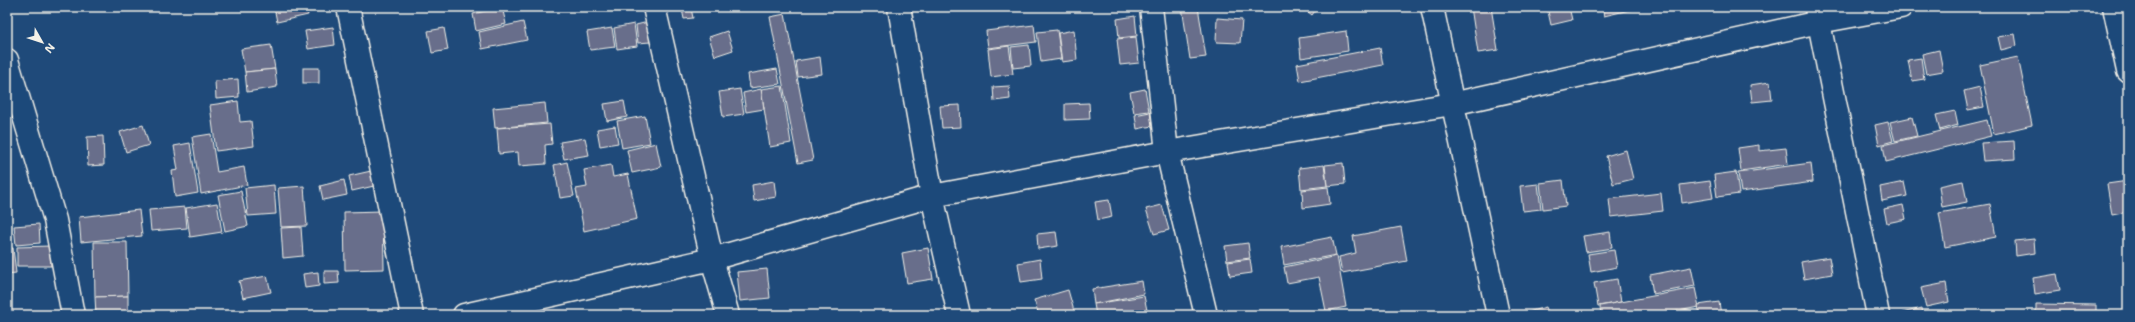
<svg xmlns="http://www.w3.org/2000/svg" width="2135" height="322" viewBox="0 0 2135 322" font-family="'Shantell Sans',sans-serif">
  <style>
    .building { fill: #676e8b; stroke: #f4f1e8 }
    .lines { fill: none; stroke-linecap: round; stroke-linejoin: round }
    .street-casing { stroke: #f4f1e8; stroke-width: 25 }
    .street { stroke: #1f4a7a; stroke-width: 22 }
  </style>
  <rect width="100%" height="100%" fill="#1f4a7a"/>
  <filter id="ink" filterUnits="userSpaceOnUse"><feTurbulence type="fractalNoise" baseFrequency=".025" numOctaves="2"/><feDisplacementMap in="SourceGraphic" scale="8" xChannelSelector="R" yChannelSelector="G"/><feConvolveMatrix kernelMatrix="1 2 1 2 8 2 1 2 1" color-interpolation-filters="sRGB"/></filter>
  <g filter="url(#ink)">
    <g class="building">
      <polygon points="274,7 306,7 308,15 277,22"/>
      <polygon points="502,7 506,24 476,31 473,14"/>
      <polygon points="1182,7 1198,7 1206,57 1190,59"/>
      <polygon points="1302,7 1318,7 1312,15"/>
      <polygon points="1471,7 1491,7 1498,50 1478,53"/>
      <polygon points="1547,7 1569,7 1572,20 1551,25"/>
      <polygon points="1602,7 1638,7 1638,8 1604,16"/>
      <polygon points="691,8 693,18 684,19 682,9"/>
      <polygon points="785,14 813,160 798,163 770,17"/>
      <polygon points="1135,16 1137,36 1119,38 1117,19"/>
      <polygon points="1217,18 1242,20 1240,43 1216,42"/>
      <polygon points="523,22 527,40 482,49 479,32"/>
      <polygon points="648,22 650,42 638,43 636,25"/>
      <polygon points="634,24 637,46 617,49 614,28"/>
      <polygon points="1034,25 1036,42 988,48 986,31"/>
      <polygon points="333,27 335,45 308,49 305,31"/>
      <polygon points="444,28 448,50 432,53 428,31"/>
      <polygon points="612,28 615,47 590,50 587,32"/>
      <polygon points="1057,30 1061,59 1041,62 1037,32"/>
      <polygon points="1074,30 1077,60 1062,62 1058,33"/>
      <polygon points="727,31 733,50 715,56 709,37"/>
      <polygon points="1346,31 1348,51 1301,58 1299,38"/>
      <polygon points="2015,34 2017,46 2001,50 1998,37"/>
      <polygon points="1136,37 1139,63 1120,65 1117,39"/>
      <polygon points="271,45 275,69 245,72 241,49"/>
      <polygon points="1029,45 1031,66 1013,68 1011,47"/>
      <polygon points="1009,46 1013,74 991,77 988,49"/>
      <polygon points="1380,48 1383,65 1300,81 1297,64"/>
      <polygon points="1939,50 1943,71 1926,74 1922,54"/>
      <polygon points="820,57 822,74 798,77 796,61"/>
      <polygon points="2018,57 2032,125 1994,134 1980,65"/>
      <polygon points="1921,58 1924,79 1912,81 1908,60"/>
      <rect x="303" y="68" width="16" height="15"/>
      <polygon points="275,69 277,87 247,92 245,72"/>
      <polygon points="777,69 780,84 750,88 748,74"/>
      <polygon points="238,79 239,97 216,99 215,81"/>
      <polygon points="1770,82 1772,100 1752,102 1750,85"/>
      <polygon points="782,86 791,143 770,147 761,89"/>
      <polygon points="1009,86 1010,99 994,101 993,87"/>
      <polygon points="1980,87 1984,107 1968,110 1964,91"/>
      <polygon points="740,89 744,114 723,117 719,92"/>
      <polygon points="761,89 764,109 746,112 743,93"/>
      <polygon points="1145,89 1149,111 1134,113 1130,92"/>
      <polygon points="238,101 240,122 251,121 254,146 216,151 210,105"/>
      <polygon points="624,101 627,117 607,121 604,104"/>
      <polygon points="545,103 547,123 495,128 493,108"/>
      <polygon points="1089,103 1090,119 1065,120 1065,104"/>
      <polygon points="960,105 961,127 942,128 940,106"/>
      <polygon points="1955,111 1958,125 1940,130 1936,115"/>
      <polygon points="1150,112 1152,126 1137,129 1135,115"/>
      <polygon points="645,116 650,143 622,148 617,121"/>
      <polygon points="1912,117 1917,136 1895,141 1890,122"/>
      <polygon points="1987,120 1991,136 1886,162 1883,145"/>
      <polygon points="1888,122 1893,141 1879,145 1875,125"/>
      <polygon points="550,124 552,144 545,145 546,164 519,166 518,152 499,154 497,128"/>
      <polygon points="143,125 149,145 126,152 120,132"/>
      <polygon points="615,126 618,143 600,146 597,129"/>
      <polygon points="211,134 217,172 244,167 247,185 201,194 192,137"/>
      <polygon points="103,136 104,165 88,166 87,137"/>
      <polygon points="585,138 589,155 564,159 560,142"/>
      <polygon points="2014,141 2015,159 1983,161 1981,143"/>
      <polygon points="190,143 198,193 175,197 172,171 178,170 174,146"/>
      <polygon points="656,143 661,167 632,173 627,150"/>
      <polygon points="1759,145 1759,151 1786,148 1788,164 1741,171 1738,148"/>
      <polygon points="1626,150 1633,179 1613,184 1606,156"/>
      <polygon points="567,162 574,196 560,198 554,165"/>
      <polygon points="1343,163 1345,184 1327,186 1325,165"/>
      <polygon points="1811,163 1813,182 1741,192 1738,173"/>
      <polygon points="611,165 613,177 628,174 637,219 584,231 576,189 587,187 584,170"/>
      <polygon points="1324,165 1327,186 1301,189 1299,168"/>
      <polygon points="371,171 374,186 352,191 349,176"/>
      <polygon points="1736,172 1739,194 1717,197 1714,175"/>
      <polygon points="344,180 347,195 323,200 320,186"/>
      <polygon points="1563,180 1566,206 1543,209 1540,183"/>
      <polygon points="774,181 776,197 754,201 752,185"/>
      <polygon points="1710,181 1713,198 1682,203 1680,185"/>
      <polygon points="1963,181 1967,202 1942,207 1939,186"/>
      <polygon points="2128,181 2128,212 2112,215 2107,184"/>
      <polygon points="1904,182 1907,196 1882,201 1880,187"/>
      <polygon points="1538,184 1541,209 1523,211 1520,186"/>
      <polygon points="274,185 276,214 248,216 245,188"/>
      <polygon points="304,186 307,226 281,227 278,188"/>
      <polygon points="1328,187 1330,204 1303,208 1302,190"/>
      <polygon points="241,191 248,226 225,231 218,195"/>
      <polygon points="1661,193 1663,211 1611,217 1609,199"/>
      <polygon points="1109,200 1112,217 1098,220 1095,202"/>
      <polygon points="217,203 222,232 190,237 186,208"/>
      <polygon points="1990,204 1996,237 1945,247 1939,213"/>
      <polygon points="1162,205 1169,230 1154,234 1146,209"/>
      <polygon points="1903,205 1906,219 1887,223 1884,209"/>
      <polygon points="185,207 187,228 151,231 149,210"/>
      <polygon points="139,210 142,236 81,242 79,217"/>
      <polygon points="383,211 384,269 345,270 344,212"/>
      <polygon points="39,224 40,243 16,245 14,226"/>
      <polygon points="301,227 303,256 283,258 281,228"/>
      <polygon points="1401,227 1407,261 1342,273 1339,257 1356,253 1353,236"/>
      <polygon points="1056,232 1058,246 1038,249 1037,234"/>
      <polygon points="1610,232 1612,248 1586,252 1583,236"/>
      <polygon points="1332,237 1336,255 1284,265 1281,247"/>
      <polygon points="2034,239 2035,253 2016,256 2015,241"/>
      <polygon points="94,242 127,242 128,296 95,297"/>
      <polygon points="1248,243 1250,258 1227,261 1225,246"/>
      <polygon points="50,246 51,266 17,266 17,247"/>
      <polygon points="13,248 16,273 7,274 7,249"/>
      <polygon points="928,248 933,279 907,283 902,253"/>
      <polygon points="1614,250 1617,267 1591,272 1588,254"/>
      <polygon points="1337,256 1346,307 1326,311 1319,277 1287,283 1284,267"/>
      <polygon points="1829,257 1832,274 1804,279 1801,262"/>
      <polygon points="1040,259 1042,279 1021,282 1018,263"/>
      <polygon points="1250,259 1252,273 1230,276 1228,262"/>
      <polygon points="1691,267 1695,286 1653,294 1650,275"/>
      <polygon points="767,269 770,298 740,301 737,272"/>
      <polygon points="324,271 338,271 339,283 324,284"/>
      <polygon points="318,272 319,286 305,288 303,274"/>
      <polygon points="2057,274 2060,290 2035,294 2033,278"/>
      <polygon points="267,276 271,292 243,298 239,281"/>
      <polygon points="1617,279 1621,302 1598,306 1594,283"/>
      <polygon points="1142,281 1144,294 1094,304 1092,289"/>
      <polygon points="1946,283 1949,302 1926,307 1921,288"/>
      <polygon points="1695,288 1699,307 1657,315 1601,315 1600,306"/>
      <polygon points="1068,290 1074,311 1060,315 1039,315 1034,300"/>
      <polygon points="128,296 128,315 96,315 95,297"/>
      <polygon points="1144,296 1148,315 1096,315 1094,304"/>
      <polygon points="1719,302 1721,315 1700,315 1698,305"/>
      <polygon points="2036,304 2096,305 2096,315 2036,315"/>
      <polygon points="1546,307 1549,315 1524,315 1524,313"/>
      <polygon points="1922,308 1923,315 1903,315 1902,313"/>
    </g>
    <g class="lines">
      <g class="street-casing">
        <g id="street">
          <polyline points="348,7 412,315"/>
          <polyline points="654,7 712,259 728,315"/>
          <polyline points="899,7 932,196 959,315"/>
          <polyline points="1151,7 1167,152 1206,315"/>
          <polyline points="1432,7 1498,315"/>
          <polyline points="2114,7 2128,71"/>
          <polyline points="1816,8 1878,315"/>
          <polyline points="7,60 55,220 73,315"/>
          <polyline points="464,315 712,259 932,196 1167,152 1452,104 1819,22 1901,7"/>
        </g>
      </g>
      <use href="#street" class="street"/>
    </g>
  </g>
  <rect width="2135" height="322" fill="none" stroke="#1f4a7a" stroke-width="24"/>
  <rect x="12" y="12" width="2111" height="298" fill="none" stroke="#f4f1e8" stroke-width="1.5" filter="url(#ink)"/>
  <g transform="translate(42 42) rotate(129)" stroke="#1f4a7a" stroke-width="3" paint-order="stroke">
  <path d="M0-3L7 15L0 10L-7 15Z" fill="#f4f1e8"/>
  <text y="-6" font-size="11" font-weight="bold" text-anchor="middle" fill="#f4f1e8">N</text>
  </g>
</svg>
